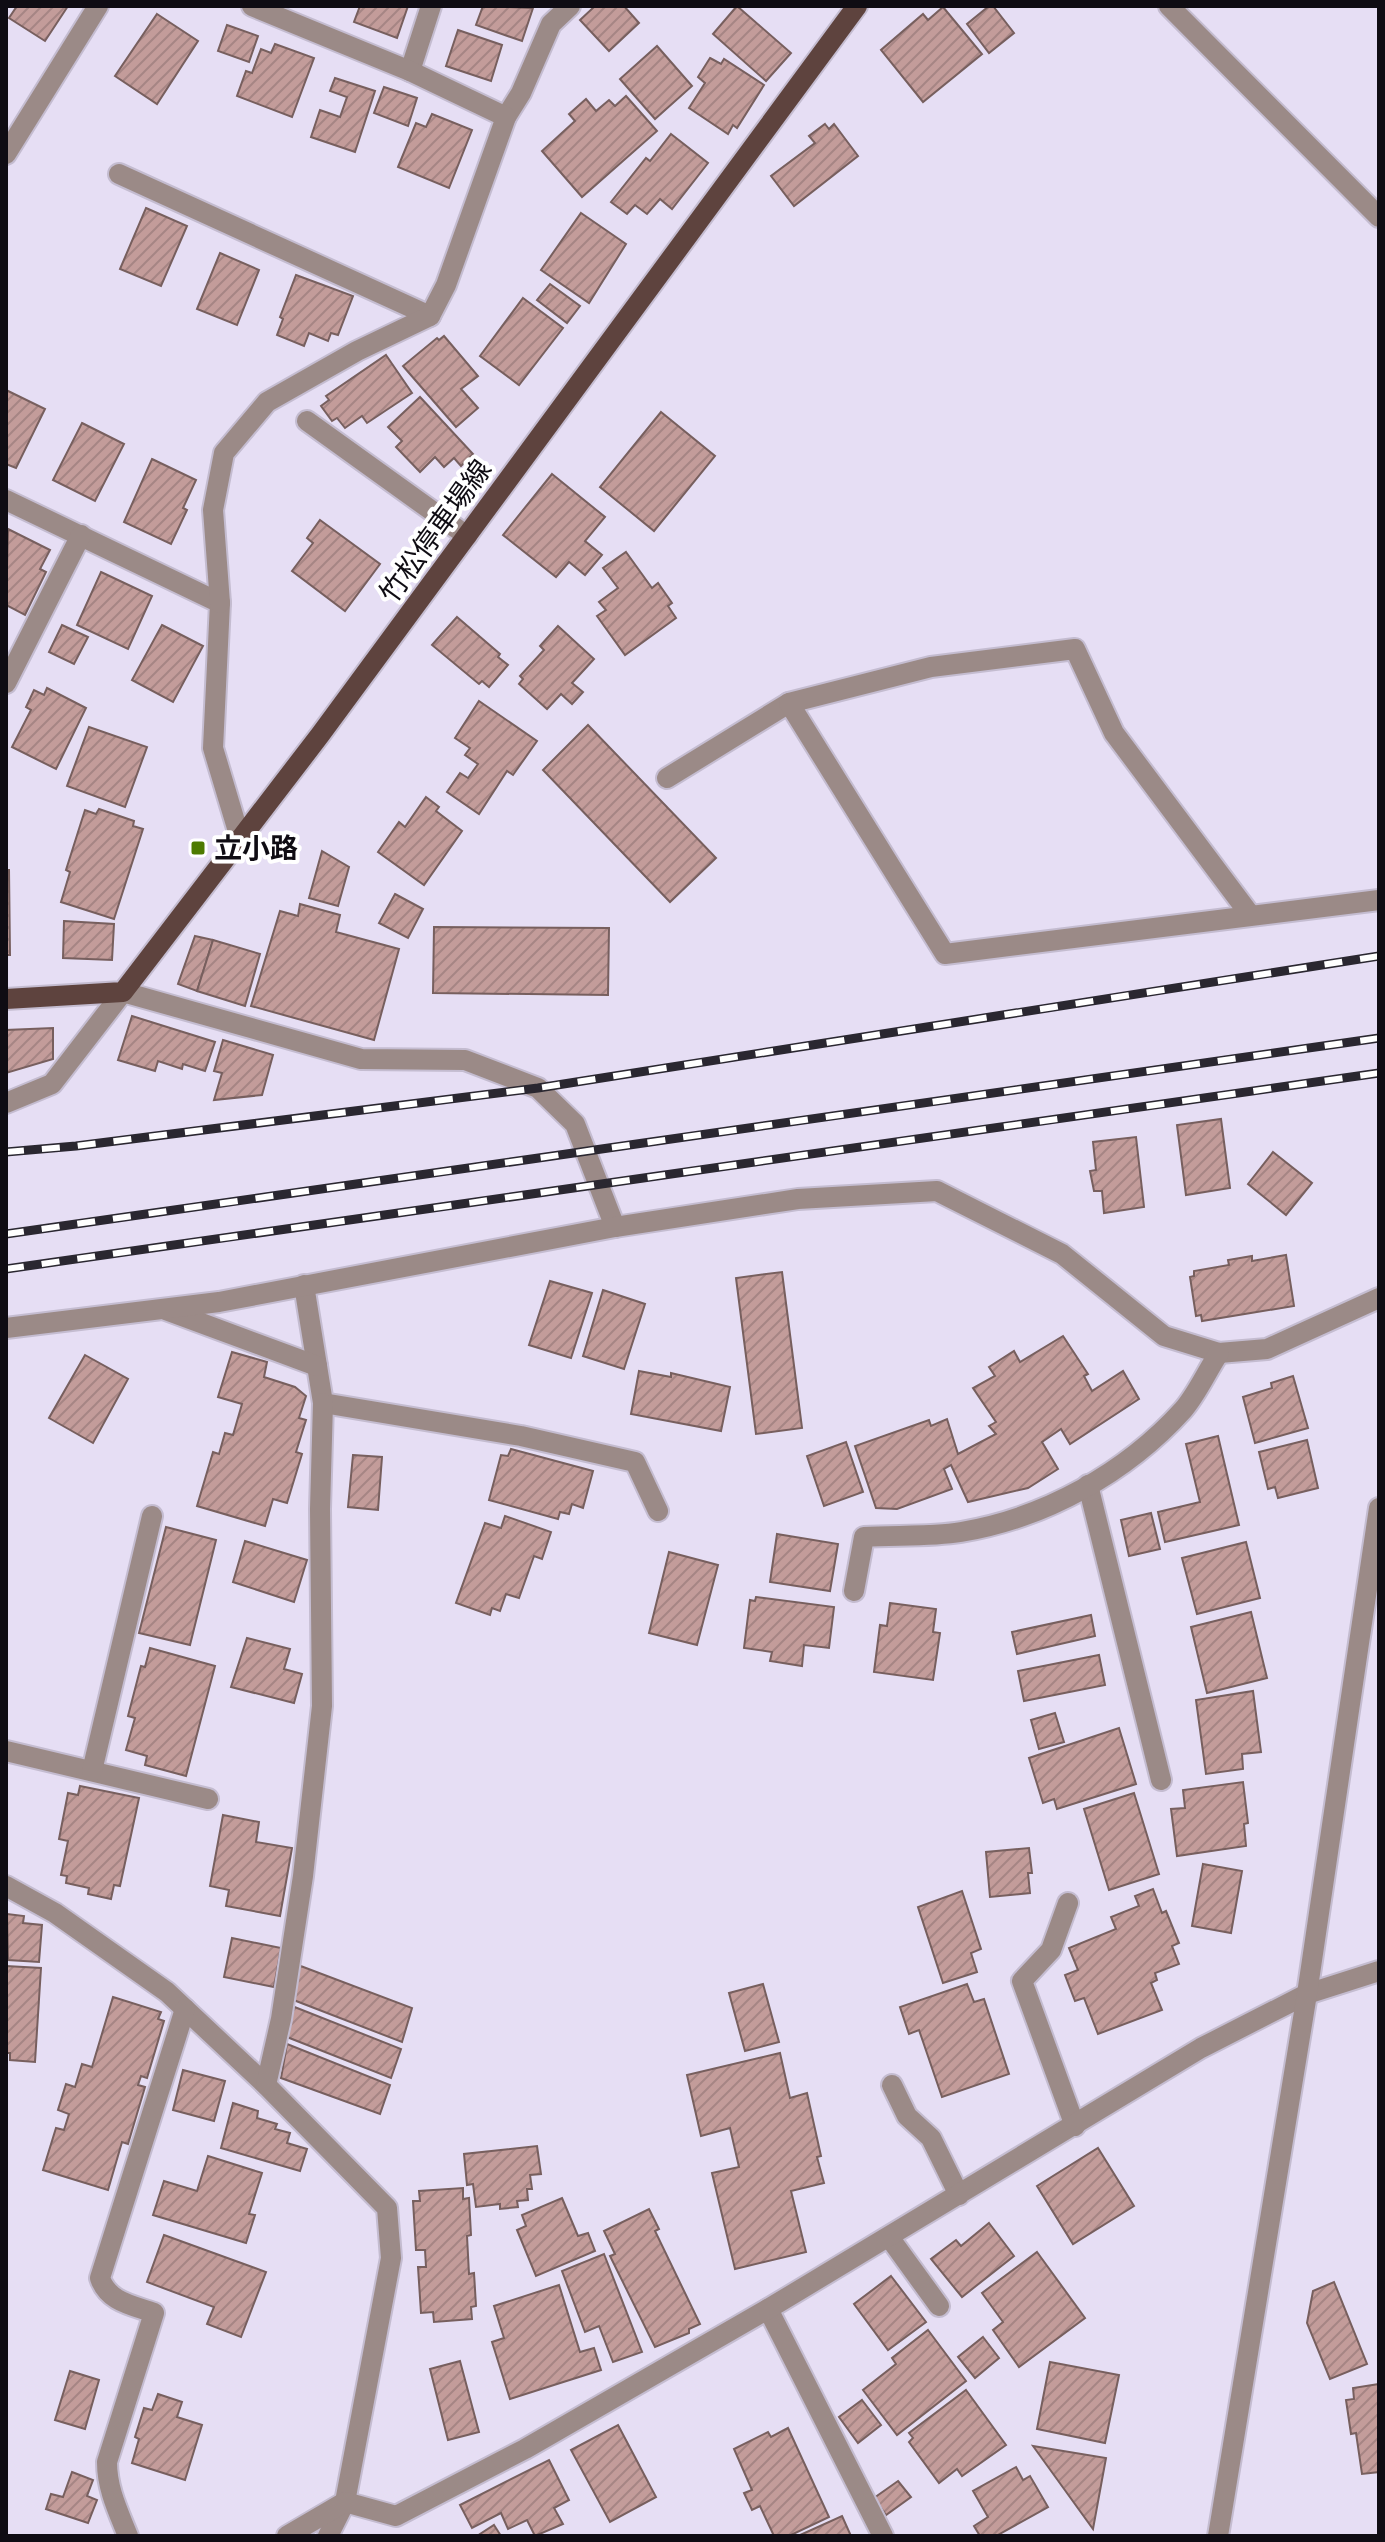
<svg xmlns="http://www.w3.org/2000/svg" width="1385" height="2542" viewBox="0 0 1385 2542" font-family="Manrope,'Noto Sans JP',sans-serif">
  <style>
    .building { fill: url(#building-hatch); stroke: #775f5e; stroke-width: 2 }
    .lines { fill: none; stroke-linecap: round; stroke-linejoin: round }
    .minor-casing { stroke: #c4bcd0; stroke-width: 24 }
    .major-casing { stroke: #c4bcd0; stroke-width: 24 }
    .minor { stroke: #9b8a87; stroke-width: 20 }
    .major { stroke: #5e433e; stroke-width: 20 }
    .rail-casing { stroke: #2a2730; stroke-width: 9 }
    .rail { stroke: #fff; stroke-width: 6; stroke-dasharray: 18; stroke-linecap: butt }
    .poi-dot { fill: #4d7a00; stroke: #fff; stroke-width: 3 }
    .labels { text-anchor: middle; stroke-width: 8; stroke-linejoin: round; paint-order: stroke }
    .street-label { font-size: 28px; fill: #0f0c13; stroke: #fff }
    .poi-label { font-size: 28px; font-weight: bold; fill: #0f0c13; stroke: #fff; text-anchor: start }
  </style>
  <defs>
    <pattern id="building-hatch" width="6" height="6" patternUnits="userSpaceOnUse" patternTransform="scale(2)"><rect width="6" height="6" fill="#c39c9a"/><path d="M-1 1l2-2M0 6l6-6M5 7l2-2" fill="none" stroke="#a68584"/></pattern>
  </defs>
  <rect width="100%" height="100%" fill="#e6def4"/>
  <g class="building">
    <polygon points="17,6 68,6 45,41 9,18"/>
    <polygon points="360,6 408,6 397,38 354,22"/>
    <polygon points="483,6 533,8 522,41 476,25"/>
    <polygon points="595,6 624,6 639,23 609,51 580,20"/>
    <polygon points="737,6 791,53 766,81 713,34"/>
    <polygon points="989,6 993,6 1014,33 989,53 967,24"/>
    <polygon points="943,7 982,54 923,102 881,50 923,14 928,20"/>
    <polygon points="157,14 198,41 157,104 115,76"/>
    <polygon points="227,25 258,36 249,62 218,51"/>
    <polygon points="458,30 502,45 491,81 446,66"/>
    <polygon points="275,44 314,58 292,117 237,96 246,71 252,73 261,49 271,53"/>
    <polygon points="657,46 692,86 655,119 620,79"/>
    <polygon points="710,58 721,64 724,59 764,85 737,128 733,125 728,134 689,108 705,83 698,77"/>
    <polygon points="335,78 375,91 355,152 311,137 320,110 340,117 347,97 330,91"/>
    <polygon points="384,87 417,98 408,126 374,113"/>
    <polygon points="626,96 657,131 582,197 542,151 575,121 569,114 586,99 596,111 609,100 615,106"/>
    <polygon points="432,114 472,130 449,188 398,167 416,123 426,127"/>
    <polygon points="825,124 829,129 834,124 858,156 794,206 771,176 815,143 809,136"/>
    <polygon points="671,134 708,163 672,209 660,199 647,214 635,205 627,214 611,202 646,158 650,161"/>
    <polygon points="146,208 187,226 161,286 120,269"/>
    <polygon points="581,213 626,244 589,303 541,270"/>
    <polygon points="220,253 259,270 237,325 197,309"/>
    <polygon points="296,275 353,296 338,335 331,333 328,341 309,333 304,346 277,335 283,319 280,317"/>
    <polygon points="550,284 580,306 567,323 537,300"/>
    <polygon points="523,298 563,328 519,385 480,356"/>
    <polygon points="444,336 478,376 461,389 478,408 456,427 403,366 437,338 439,340"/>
    <polygon points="386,355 412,393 367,423 362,416 345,428 337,418 332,421 321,406 329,400 326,396"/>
    <polygon points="6,390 45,409 16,468 6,464"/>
    <polygon points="420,397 473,454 461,466 454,458 444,467 435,457 420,472 396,447 402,441 388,427"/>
    <polygon points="661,412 715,456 654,531 600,487"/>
    <polygon points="82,423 124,444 95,501 53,480"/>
    <polygon points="152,459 196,480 183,508 187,510 171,544 124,522"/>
    <polygon points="552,474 605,517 585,541 602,555 585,575 569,562 556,577 503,535"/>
    <polygon points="320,520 380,564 345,611 292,571 313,543 307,538"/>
    <polygon points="8,529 50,550 40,569 46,572 25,615 6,605"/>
    <polygon points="626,552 652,588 658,583 672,603 668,606 676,618 625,655 597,616 606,610 599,602 618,588 603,568"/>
    <polygon points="101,572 152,596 128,649 77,625"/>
    <polygon points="457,617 500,654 498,657 508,665 489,687 482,681 479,684 432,645"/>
    <polygon points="62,625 88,637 74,664 49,652"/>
    <polygon points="162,625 203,646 173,702 132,680"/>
    <polygon points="558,626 594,659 572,683 583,692 572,704 561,694 547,709 519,684 523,679 520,676 544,650 540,646"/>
    <polygon points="47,688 86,708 56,769 12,747 31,710 26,707 34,690 44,695"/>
    <polygon points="479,701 537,741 513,775 507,771 479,814 447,792 460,773 468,778 478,764 465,755 470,748 455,738"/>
    <polygon points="588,725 716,858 670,902 543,770"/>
    <polygon points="89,727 147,747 125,807 67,786"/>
    <polygon points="426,797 439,807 436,811 462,831 424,885 378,852 399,822 405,827"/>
    <polygon points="99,809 134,821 133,826 143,829 114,919 61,902 70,872 66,870 85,810 96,814"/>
    <polygon points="322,851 349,867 338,906 309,898"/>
    <polygon points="6,870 9,870 10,955 6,955"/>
    <polygon points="395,894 423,909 408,938 379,923"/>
    <polygon points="300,904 340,915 336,932 399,949 374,1040 251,1006 280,911 298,916"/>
    <polygon points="64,921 114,924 112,960 63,958"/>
    <polygon points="434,927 609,928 608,995 433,993"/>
    <polygon points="195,936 213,940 197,991 178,984"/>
    <polygon points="213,940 260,954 245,1006 197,991"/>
    <polygon points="132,1016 215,1042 205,1071 183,1064 182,1069 158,1061 155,1071 118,1060"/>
    <polygon points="53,1028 53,1059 6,1073 6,1030"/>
    <polygon points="223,1040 273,1055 262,1095 214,1100 222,1073 214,1071"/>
    <polygon points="1221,1119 1230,1188 1186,1195 1177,1125"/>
    <polygon points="1136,1137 1144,1207 1104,1213 1102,1191 1094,1191 1090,1171 1096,1170 1093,1142"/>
    <polygon points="1273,1152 1312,1183 1286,1215 1248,1184"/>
    <polygon points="1286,1255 1294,1306 1202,1321 1201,1315 1196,1316 1190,1277 1194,1276 1194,1271 1229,1265 1228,1260 1252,1256 1252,1261"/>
    <polygon points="782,1272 802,1428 756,1434 736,1278"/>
    <polygon points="550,1281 592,1293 571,1358 529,1345"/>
    <polygon points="603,1290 645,1304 624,1369 583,1356"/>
    <polygon points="1063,1336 1088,1374 1084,1376 1092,1391 1123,1371 1139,1399 1070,1444 1061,1429 1042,1442 1058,1469 1028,1488 968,1502 951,1465 944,1469 952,1489 897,1509 876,1508 855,1446 929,1420 931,1426 947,1419 958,1454 996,1434 989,1426 996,1422 973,1388 995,1376 989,1367 1014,1351 1020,1362"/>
    <polygon points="232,1352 267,1362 264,1377 295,1387 306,1396 299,1418 306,1420 296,1452 302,1454 287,1503 273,1499 265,1526 197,1506 213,1452 219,1454 225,1433 233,1435 242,1404 218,1397"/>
    <polygon points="85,1355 128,1379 93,1443 49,1418"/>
    <polygon points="639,1371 671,1377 671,1373 730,1387 721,1431 631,1414"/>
    <polygon points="1293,1376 1308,1428 1255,1443 1243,1397 1272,1388 1271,1383"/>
    <polygon points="1218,1436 1239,1525 1165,1542 1158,1512 1200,1502 1186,1444"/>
    <polygon points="1307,1440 1318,1488 1278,1498 1275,1487 1268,1489 1259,1452"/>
    <polygon points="846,1442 863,1492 824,1506 807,1456"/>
    <polygon points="511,1449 593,1471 583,1508 572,1504 569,1514 560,1512 558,1519 489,1500 501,1455 508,1456"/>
    <polygon points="353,1455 382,1457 378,1510 348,1507"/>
    <polygon points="1151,1513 1160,1549 1129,1556 1121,1520"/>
    <polygon points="505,1516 551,1532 542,1559 534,1556 519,1598 506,1594 500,1611 492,1608 490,1615 456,1603 485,1523 501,1528"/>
    <polygon points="166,1527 216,1540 190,1645 139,1633"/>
    <polygon points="777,1534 838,1544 830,1591 770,1582"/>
    <polygon points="245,1541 307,1560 294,1602 233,1582"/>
    <polygon points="1246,1542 1260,1598 1197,1614 1182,1558"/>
    <polygon points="669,1552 718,1565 697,1645 649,1633"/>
    <polygon points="756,1597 834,1607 829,1648 804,1645 802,1666 770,1661 772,1652 744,1648 750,1600 755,1601"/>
    <polygon points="890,1603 936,1609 933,1632 940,1633 933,1680 874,1672 880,1625 887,1626"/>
    <polygon points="1251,1612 1267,1678 1207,1693 1191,1627"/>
    <polygon points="1091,1615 1095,1636 1017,1654 1012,1632"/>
    <polygon points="247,1638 290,1649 284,1669 302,1674 294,1703 231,1687"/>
    <polygon points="150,1648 215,1666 186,1776 145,1765 147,1756 126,1750 135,1718 128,1716 141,1666 145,1667"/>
    <polygon points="1099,1655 1105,1685 1024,1701 1018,1671"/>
    <polygon points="1253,1691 1261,1752 1242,1754 1243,1769 1206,1774 1196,1700"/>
    <polygon points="1055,1713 1064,1742 1039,1749 1031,1720"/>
    <polygon points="1119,1728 1136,1784 1057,1809 1054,1799 1043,1803 1029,1758"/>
    <polygon points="1243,1782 1248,1823 1244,1824 1246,1846 1177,1856 1171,1809 1185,1808 1183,1790"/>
    <polygon points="80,1786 139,1798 120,1886 114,1885 111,1899 88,1894 89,1888 66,1883 67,1876 61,1875 68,1841 59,1839 68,1793 78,1795"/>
    <polygon points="1134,1793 1159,1874 1109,1890 1084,1809"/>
    <polygon points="223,1815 259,1822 256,1842 292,1848 280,1916 226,1906 229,1890 210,1886"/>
    <polygon points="1029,1848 1032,1873 1028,1873 1030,1893 990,1897 986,1852"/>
    <polygon points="1203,1864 1242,1871 1231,1933 1192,1926"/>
    <polygon points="1153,1889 1162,1913 1166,1911 1179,1943 1172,1946 1179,1964 1155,1973 1157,1980 1151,1983 1162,2010 1098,2034 1084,1998 1075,2001 1065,1975 1078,1970 1069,1948 1116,1929 1111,1917 1139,1906 1135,1896"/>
    <polygon points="962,1891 981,1949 971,1953 977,1972 943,1983 918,1907"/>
    <polygon points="7,1914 24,1916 23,1923 42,1925 39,1962 8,1960"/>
    <polygon points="232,1938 281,1948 274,1987 224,1977"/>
    <polygon points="298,1965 412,2008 402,2042 291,1999"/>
    <polygon points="6,1966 41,1968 35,2062 10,2060 10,2053 6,2053"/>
    <polygon points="763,1984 779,2042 745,2051 729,1993"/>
    <polygon points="967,1984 974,2002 984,1999 1009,2074 942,2097 919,2030 909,2034 900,2007"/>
    <polygon points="113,1997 161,2012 158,2019 164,2021 147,2078 141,2076 138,2085 145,2087 128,2144 122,2142 108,2190 43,2170 56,2128 64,2130 69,2114 58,2110 66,2084 75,2087 82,2064 92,2067"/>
    <polygon points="292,2006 401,2049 391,2078 287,2037"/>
    <polygon points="287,2044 390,2085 380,2114 281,2078"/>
    <polygon points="780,2053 790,2098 807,2093 821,2156 817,2157 824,2183 791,2191 806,2252 735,2269 712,2173 739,2167 730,2128 701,2136 687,2075"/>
    <polygon points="183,2070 225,2081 214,2121 173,2110"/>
    <polygon points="233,2103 258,2111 257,2118 277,2124 275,2129 290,2133 287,2143 307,2149 300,2171 221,2148"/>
    <polygon points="537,2146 541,2174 530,2175 532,2189 527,2189 528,2200 517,2201 518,2207 500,2209 500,2204 476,2207 473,2184 467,2185 464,2154"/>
    <polygon points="1098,2148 1134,2206 1073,2244 1037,2186"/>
    <polygon points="208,2156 262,2173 249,2214 255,2215 246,2243 153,2215 164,2181 197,2191"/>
    <polygon points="463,2188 463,2199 469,2198 471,2235 467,2236 469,2274 474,2273 476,2306 471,2307 472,2319 434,2322 433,2312 421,2313 418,2267 426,2267 425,2250 416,2250 413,2201 420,2201 419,2191"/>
    <polygon points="562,2198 578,2236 588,2233 595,2251 536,2276 517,2230 526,2226 522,2215"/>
    <polygon points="649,2209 659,2229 655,2231 700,2324 689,2329 689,2333 655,2347 610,2256 615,2254 604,2231"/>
    <polygon points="989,2223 1014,2256 962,2297 931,2259 956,2240 961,2246"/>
    <polygon points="164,2235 266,2272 241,2337 207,2324 214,2307 147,2282"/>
    <polygon points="1037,2252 1085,2318 1019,2367 993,2330 1003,2322 982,2293"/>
    <polygon points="604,2254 642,2352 613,2362 599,2326 585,2332 562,2271"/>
    <polygon points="891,2276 926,2322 888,2350 854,2304"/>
    <polygon points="1334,2282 1367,2364 1330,2379 1307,2323 1313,2291"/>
    <polygon points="559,2285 580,2352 594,2348 601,2370 510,2399 492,2342 504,2338 494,2306"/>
    <polygon points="928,2330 966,2381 897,2435 863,2390 896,2364 892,2358"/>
    <polygon points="983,2337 999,2358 975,2378 958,2357"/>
    <polygon points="460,2361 479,2432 448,2440 430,2369"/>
    <polygon points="1050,2362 1119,2375 1105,2443 1037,2429"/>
    <polygon points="70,2371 99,2380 85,2429 55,2420"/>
    <polygon points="1379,2384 1379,2472 1362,2474 1356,2433 1351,2434 1346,2400 1354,2399 1353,2388"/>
    <polygon points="966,2390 1006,2445 962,2476 957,2469 939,2483 909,2442 913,2438 909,2433"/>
    <polygon points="158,2394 182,2402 177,2417 202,2425 185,2480 132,2463 139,2439 135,2437 144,2408 152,2410"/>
    <polygon points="862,2400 881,2425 858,2443 839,2417"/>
    <polygon points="618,2425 656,2497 610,2522 571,2450"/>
    <polygon points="788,2428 829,2517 789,2536 774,2536 760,2506 752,2510 744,2493 752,2490 734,2449 768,2432 771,2437"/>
    <polygon points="1033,2446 1106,2458 1093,2529"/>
    <polygon points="549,2460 569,2500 554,2508 563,2524 535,2536 527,2520 508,2529 501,2513 472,2528 460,2505"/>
    <polygon points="1016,2467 1023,2480 1030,2476 1048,2507 996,2536 980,2536 974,2526 988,2517 973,2491"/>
    <polygon points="72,2472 93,2480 87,2496 97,2500 88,2523 46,2509 51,2494 63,2497"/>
    <polygon points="898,2481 911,2497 886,2515 874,2498"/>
    <polygon points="842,2516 851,2536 798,2536"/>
    <polygon points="494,2525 501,2536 477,2536"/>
  </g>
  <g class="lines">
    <g class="minor-casing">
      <g id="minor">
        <polyline points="1169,6 1379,217"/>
        <polyline points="410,71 431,6"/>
        <polyline points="506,117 521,93 551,24 570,6"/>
        <polyline points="6,154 98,6"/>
        <polyline points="119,174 430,316"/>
        <polyline points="307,421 467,536"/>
        <polyline points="6,500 220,603 213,748 240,838"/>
        <polyline points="220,603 213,510 224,453 267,402 357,351 430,316 446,285 506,117 410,71 252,6"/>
        <polyline points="6,683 81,535"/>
        <polyline points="667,778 789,703"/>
        <polyline points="1251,916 1114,733 1075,649 931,667 789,703 945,954 1379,900"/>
        <polyline points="6,1103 52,1084 123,992 361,1059 465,1060 538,1088 575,1124 615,1227"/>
        <polyline points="304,1285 323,1403 521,1436 635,1462 658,1511"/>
        <polyline points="166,1310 317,1366"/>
        <polyline points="6,1328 219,1302 615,1227 798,1199 937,1191 1062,1254 1164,1336 1219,1353 1267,1349 1379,1298"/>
        <polyline points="1088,1485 1161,1780"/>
        <path d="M854,1591L864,1537C896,1535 930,1537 961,1532C1045,1518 1126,1473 1183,1410C1197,1394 1207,1371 1219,1353"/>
        <polyline points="6,1751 208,1799"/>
        <polyline points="92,1771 152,1516"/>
        <polyline points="6,1886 55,1913 167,1992 266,2085 387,2208 391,2258 345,2502 328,2536"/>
        <polyline points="1068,1903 1051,1950 1022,1981 1075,2126"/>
        <polyline points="266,2085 281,2019 303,1876 322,1706 320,1509 323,1403"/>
        <polyline points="892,2085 907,2116 931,2138 959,2195"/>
        <polyline points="889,2237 939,2306"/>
        <polyline points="768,2309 883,2536"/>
        <path d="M128,2536C118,2511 107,2489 107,2462L154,2313C132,2305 108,2302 100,2278L185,2009"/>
        <polyline points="287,2536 345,2502 396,2516 525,2449 768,2309 1201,2048 1307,1994 1379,1971"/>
        <polyline points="1218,2536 1307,1994 1379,1508"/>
      </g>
    </g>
    <g class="major-casing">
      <polyline id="major" points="6,999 123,992 320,735 857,6"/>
    </g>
    <use href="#minor" class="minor"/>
    <use href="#major" class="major"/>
    <g class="rail-casing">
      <g id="rail">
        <polyline points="6,1152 76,1146 538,1088 1379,956"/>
        <polyline points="6,1234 1379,1038"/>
        <polyline points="6,1269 1379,1073"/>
      </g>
    </g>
    <use href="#rail" class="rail"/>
  </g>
  <rect class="poi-dot" x="190" y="840" width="16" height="16" rx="4"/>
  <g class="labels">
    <g class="street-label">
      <text transform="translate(435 531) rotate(-54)" y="10">竹松停車場線</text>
    </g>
    <g class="poi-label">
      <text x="214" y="858">立小路</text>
    </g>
  </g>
  <rect width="1385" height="2542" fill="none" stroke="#0f0c13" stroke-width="16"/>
</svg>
